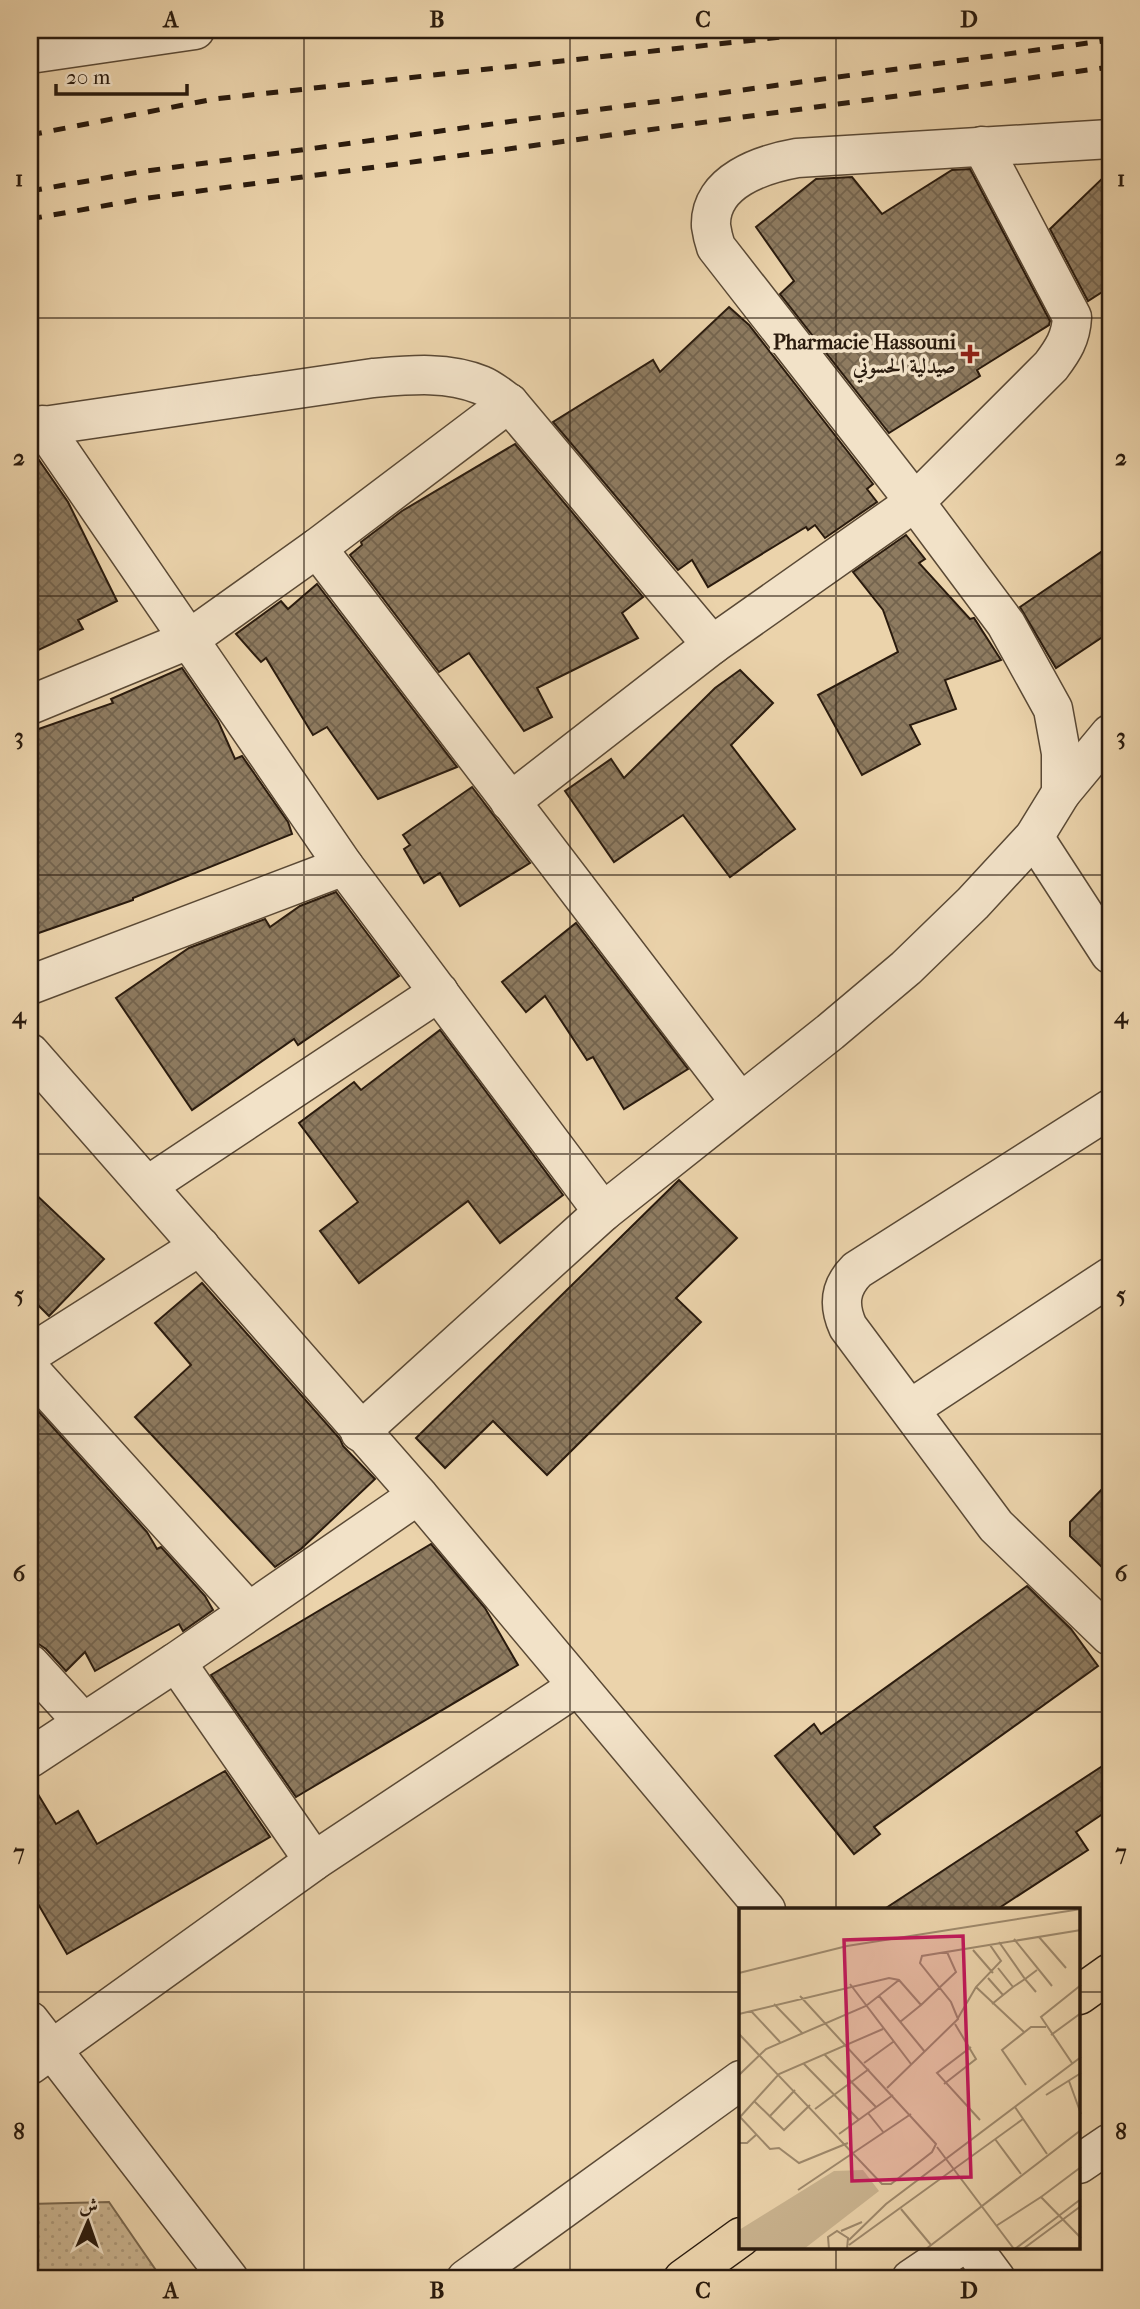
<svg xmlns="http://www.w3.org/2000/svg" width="1140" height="2309" viewBox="0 0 1140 2309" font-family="'IM FELL French Canon',Amiri,serif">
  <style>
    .green { fill: url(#green-dots); stroke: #7a684f; stroke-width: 2 }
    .building { fill: url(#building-cross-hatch); stroke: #2a1b0e; stroke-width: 2 }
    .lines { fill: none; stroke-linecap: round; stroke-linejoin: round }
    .minor-casing { stroke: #5a4935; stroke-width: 41 }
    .major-casing { stroke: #2a1b0e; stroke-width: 41 }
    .minor { stroke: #f2e2c8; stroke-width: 38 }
    .major { stroke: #ebd3ab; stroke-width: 38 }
    .rail { stroke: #2a1b0e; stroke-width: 5; stroke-dasharray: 12 12; stroke-linecap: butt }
    .grid { fill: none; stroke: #2a1b0e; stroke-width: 2; stroke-opacity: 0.55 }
    .poi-dot { fill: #8f2418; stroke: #f2e2c8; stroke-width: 2.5 }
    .labels { text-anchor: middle; stroke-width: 7; stroke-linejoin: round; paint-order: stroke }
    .poi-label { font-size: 21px; font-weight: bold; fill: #2a1b0e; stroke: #f2e2c8; text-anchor: end }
    .inset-road { fill: none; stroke: #9e896c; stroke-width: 2 }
    .view { fill: #c2185b; fill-opacity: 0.15; stroke: #c2185b; stroke-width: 3.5 }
    .inset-edge { fill: none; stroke: #2a1b0e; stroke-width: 3.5 }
    .neatline { fill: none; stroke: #2a1b0e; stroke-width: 2.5 }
    .grid-label { font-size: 23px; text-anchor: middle; font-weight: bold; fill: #2a1b0e }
  </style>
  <defs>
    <pattern id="green-dots" width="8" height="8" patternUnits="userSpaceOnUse" patternTransform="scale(1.75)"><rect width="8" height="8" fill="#cab490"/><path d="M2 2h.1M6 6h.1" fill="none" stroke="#ae9a7b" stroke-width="1.8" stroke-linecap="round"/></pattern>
    <pattern id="building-cross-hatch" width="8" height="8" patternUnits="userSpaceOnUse" patternTransform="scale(1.75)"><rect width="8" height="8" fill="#8e7b60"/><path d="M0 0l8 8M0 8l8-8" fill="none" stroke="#74644e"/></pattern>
  </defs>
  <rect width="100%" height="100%" fill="#ebd3ab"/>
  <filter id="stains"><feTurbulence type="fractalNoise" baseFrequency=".00286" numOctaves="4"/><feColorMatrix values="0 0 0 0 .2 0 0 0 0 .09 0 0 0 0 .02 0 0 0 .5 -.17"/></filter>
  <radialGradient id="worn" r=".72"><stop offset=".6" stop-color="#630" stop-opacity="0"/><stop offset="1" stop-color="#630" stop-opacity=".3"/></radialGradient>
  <polygon class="green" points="109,2202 162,2279 30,2279 30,2204"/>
  <g class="building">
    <polygon points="970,169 1050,321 1049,325 977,370 980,376 889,433 780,294 794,281 756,227 816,179 852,177 882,214 952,170"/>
    <polygon points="1110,171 1110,287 1088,301 1050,229"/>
    <polygon points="729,307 749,325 873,484 867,489 877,502 825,538 815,525 808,530 806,527 708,587 692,560 678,570 553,422 653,360 660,372"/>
    <polygon points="515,444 643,597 622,613 638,638 537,688 552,717 524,731 469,653 439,672 350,555 362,545 361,542 402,511"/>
    <polygon points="30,449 32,450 68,502 117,601 78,620 83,629 30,654"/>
    <polygon points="906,535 925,559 919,563 970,619 974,618 1001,660 945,680 956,709 910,725 920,744 862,775 818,695 898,652 883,610 853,572"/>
    <polygon points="1110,546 1110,632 1056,668 1020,607"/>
    <polygon points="317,584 457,767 378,799 327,727 313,735 266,658 261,662 236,634 281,601 288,609"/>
    <polygon points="182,668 218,721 235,759 242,756 288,822 292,834 133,898 133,900 30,936 30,732 113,703 111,699"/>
    <polygon points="740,670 773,703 731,745 795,829 730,877 683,815 614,862 565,791 611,759 624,778 715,688"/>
    <polygon points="472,787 530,863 460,906 440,873 424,883 404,849 410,845 403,835"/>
    <polygon points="336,892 399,976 298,1045 294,1039 192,1110 116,998 189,948 265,919 270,927 300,906"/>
    <polygon points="576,923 688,1069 624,1109 593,1057 587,1060 545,996 526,1012 502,982"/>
    <polygon points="440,1030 563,1195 500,1243 468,1201 359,1283 320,1231 358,1202 299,1123 354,1082 361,1090"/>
    <polygon points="679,1180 737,1238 676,1298 701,1322 547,1475 493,1421 445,1468 416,1438"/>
    <polygon points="30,1189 104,1259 49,1316 30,1297"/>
    <polygon points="202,1283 340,1439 343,1446 375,1479 301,1549 275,1567 135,1417 191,1365 155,1323"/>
    <polygon points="30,1402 147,1532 157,1549 161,1547 205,1596 213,1610 183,1631 179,1624 95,1671 85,1652 66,1671 46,1649 37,1643 30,1643"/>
    <polygon points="1110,1481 1110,1575 1070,1536 1070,1522"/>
    <polygon points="431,1544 485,1608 518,1665 296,1797 211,1675"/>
    <polygon points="1027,1586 1071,1629 1098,1666 874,1827 880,1834 854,1854 775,1756 814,1724 821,1734"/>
    <polygon points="1110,1761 1110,1809 1076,1832 1088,1850 996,1910 883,1910"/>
    <polygon points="225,1771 270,1837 67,1954 30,1890 30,1781 56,1824 78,1811 97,1844"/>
  </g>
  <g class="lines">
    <g class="minor-casing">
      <g id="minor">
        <polyline points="30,54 195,30"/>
        <polyline points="42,425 344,866 603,1212"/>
        <path d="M30,428L373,378C409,375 447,371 481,385C491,389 500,397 509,403L712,645L915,502L1051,366C1063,350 1071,338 1072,317L982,146"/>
        <polyline points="317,548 740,1102"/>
        <polyline points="30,705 188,640 317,548 509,403"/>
        <polyline points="1061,793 1110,734"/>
        <polyline points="510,802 712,645"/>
        <polyline points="1034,837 1110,954"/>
        <polyline points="30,985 344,866"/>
        <polyline points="30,1053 418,1495 766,1910"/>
        <path d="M1110,1109L857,1270C840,1287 838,1305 848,1327L996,1526L1110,1636"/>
        <polyline points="147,1186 439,992"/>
        <polyline points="30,1354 200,1246"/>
        <polyline points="30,1370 248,1611"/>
        <polyline points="910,1409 1110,1277"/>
        <path d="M360,1432L603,1212L830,1032L906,968L973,903L1034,837L1061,793V753L1053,709L1006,624L915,502L716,247C714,241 712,233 711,226C709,181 763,164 797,158L1110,139"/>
        <polyline points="176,1662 314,1861"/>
        <polyline points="30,1664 83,1722"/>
        <polyline points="30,1758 176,1662 418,1495"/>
        <polyline points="30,2021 229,2279"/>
        <polyline points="30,2065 314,1861 578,1686"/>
        <polyline points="1079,2164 1110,2143"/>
        <polyline points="973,2248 996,2279"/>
        <polyline points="466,2279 741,2080"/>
        <polyline points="911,2279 957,2248"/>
      </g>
    </g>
    <g class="major-casing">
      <g id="major">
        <polyline points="1079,1995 1110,1973"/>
        <polyline points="683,2279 741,2237"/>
      </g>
    </g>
    <use href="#minor" class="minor"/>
    <use href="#major" class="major"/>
    <g class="rail">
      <polyline points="30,135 214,99 846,30"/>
      <polyline points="30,191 139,172 1110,40"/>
      <polyline points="30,219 148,198 1110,67"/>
    </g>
  </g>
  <path class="grid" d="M304,30V2279M570,30V2279M836,30V1910M30,318H1110M30,596H1110M30,875H1110M30,1154H1110M30,1434H1110M30,1712H1110M30,1992H741M1079,1992H1110M836,2248V2279"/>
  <path class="poi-dot" d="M966.5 343.5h7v7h7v7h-7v7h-7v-7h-7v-7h7z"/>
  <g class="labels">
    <g class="poi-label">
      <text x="956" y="349">Pharmacie Hassouni<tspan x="956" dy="24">صيدلية الحسوني</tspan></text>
    </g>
  </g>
  <g transform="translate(739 1908)">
    <rect width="341" height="341" fill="#ebd3ab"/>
    <path d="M124,262L140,283L65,341H0V322L95,263Z" fill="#cab490"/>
    <path class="inset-road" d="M300,29L327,60M275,31L313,78M260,34L286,71L298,62M234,42L254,65M259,60L274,79L286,71L297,84M0,65L108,38L342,1M249,70L264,87M111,76L172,156M237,79L285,124M140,88L186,144M35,96L64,126M253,96L274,79M12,103L41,134M0,106L150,70L160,72L182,97L217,64L208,44M219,110L237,79L262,53L251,37M161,114L182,97M0,126L143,276H152L193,244L197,236L61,88M312,127L342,105M232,139L198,165L241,212M85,146L137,199M125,155L154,134M333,155L302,109L342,77M65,156L120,212M0,167L27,141L127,98L160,72M330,173L342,206M205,176L237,151L216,116M287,177L263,142L292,119H307M148,180L219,111L212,94L181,55L183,48L342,22M307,187L342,165M15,193L45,222L71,197M276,199L308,246M76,201L130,161M129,205L145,225M30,209L56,182M100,226L154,187M256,231L282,266M0,235H8L18,226M109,235L60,255L40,240L31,241L1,209L40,166L144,121M198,239L275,341M342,259L302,289L342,330M59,282L172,206M162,301L192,337M257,318L302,289M102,323L123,314M110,332L147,296L342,149M110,337L284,211M90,341L89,329L98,323L109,330L108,341M187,341L342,222M276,341L342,291M284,341L342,298"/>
    <path class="view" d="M224,28L232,269L113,273L105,32Z"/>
    <rect width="341" height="341" class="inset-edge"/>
  </g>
  <rect width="1140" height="2309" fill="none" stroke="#ebd3ab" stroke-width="77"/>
  <g transform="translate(88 2222) rotate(2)" stroke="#f2e2c8" stroke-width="5" paint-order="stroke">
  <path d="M0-5L12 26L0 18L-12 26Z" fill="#2a1b0e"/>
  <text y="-10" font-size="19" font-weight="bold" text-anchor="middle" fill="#2a1b0e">ش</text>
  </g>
  <path d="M56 84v10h131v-10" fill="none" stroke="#2a1b0e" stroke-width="3.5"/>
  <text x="66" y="84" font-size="21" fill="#2a1b0e" stroke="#f2e2c8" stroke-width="5" paint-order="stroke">20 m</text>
  <rect x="38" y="38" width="1064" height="2232" class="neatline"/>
  <g class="grid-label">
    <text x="171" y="27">A</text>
    <text x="437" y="27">B</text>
    <text x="703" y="27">C</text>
    <text x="969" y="27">D</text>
    <text x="19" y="186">1</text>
    <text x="1121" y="186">1</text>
    <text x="19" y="465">2</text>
    <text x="1121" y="465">2</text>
    <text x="19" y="744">3</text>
    <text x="1121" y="744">3</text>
    <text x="19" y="1023">4</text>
    <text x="1121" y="1023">4</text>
    <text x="19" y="1302">5</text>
    <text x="1121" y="1302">5</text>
    <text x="19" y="1581">6</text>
    <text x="1121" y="1581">6</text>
    <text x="19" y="1860">7</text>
    <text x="1121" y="1860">7</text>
    <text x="19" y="2139">8</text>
    <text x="1121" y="2139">8</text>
    <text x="171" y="2298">A</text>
    <text x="437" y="2298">B</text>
    <text x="703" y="2298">C</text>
    <text x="969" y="2298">D</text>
  </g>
  <rect width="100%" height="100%" filter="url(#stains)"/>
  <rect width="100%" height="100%" fill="url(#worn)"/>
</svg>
